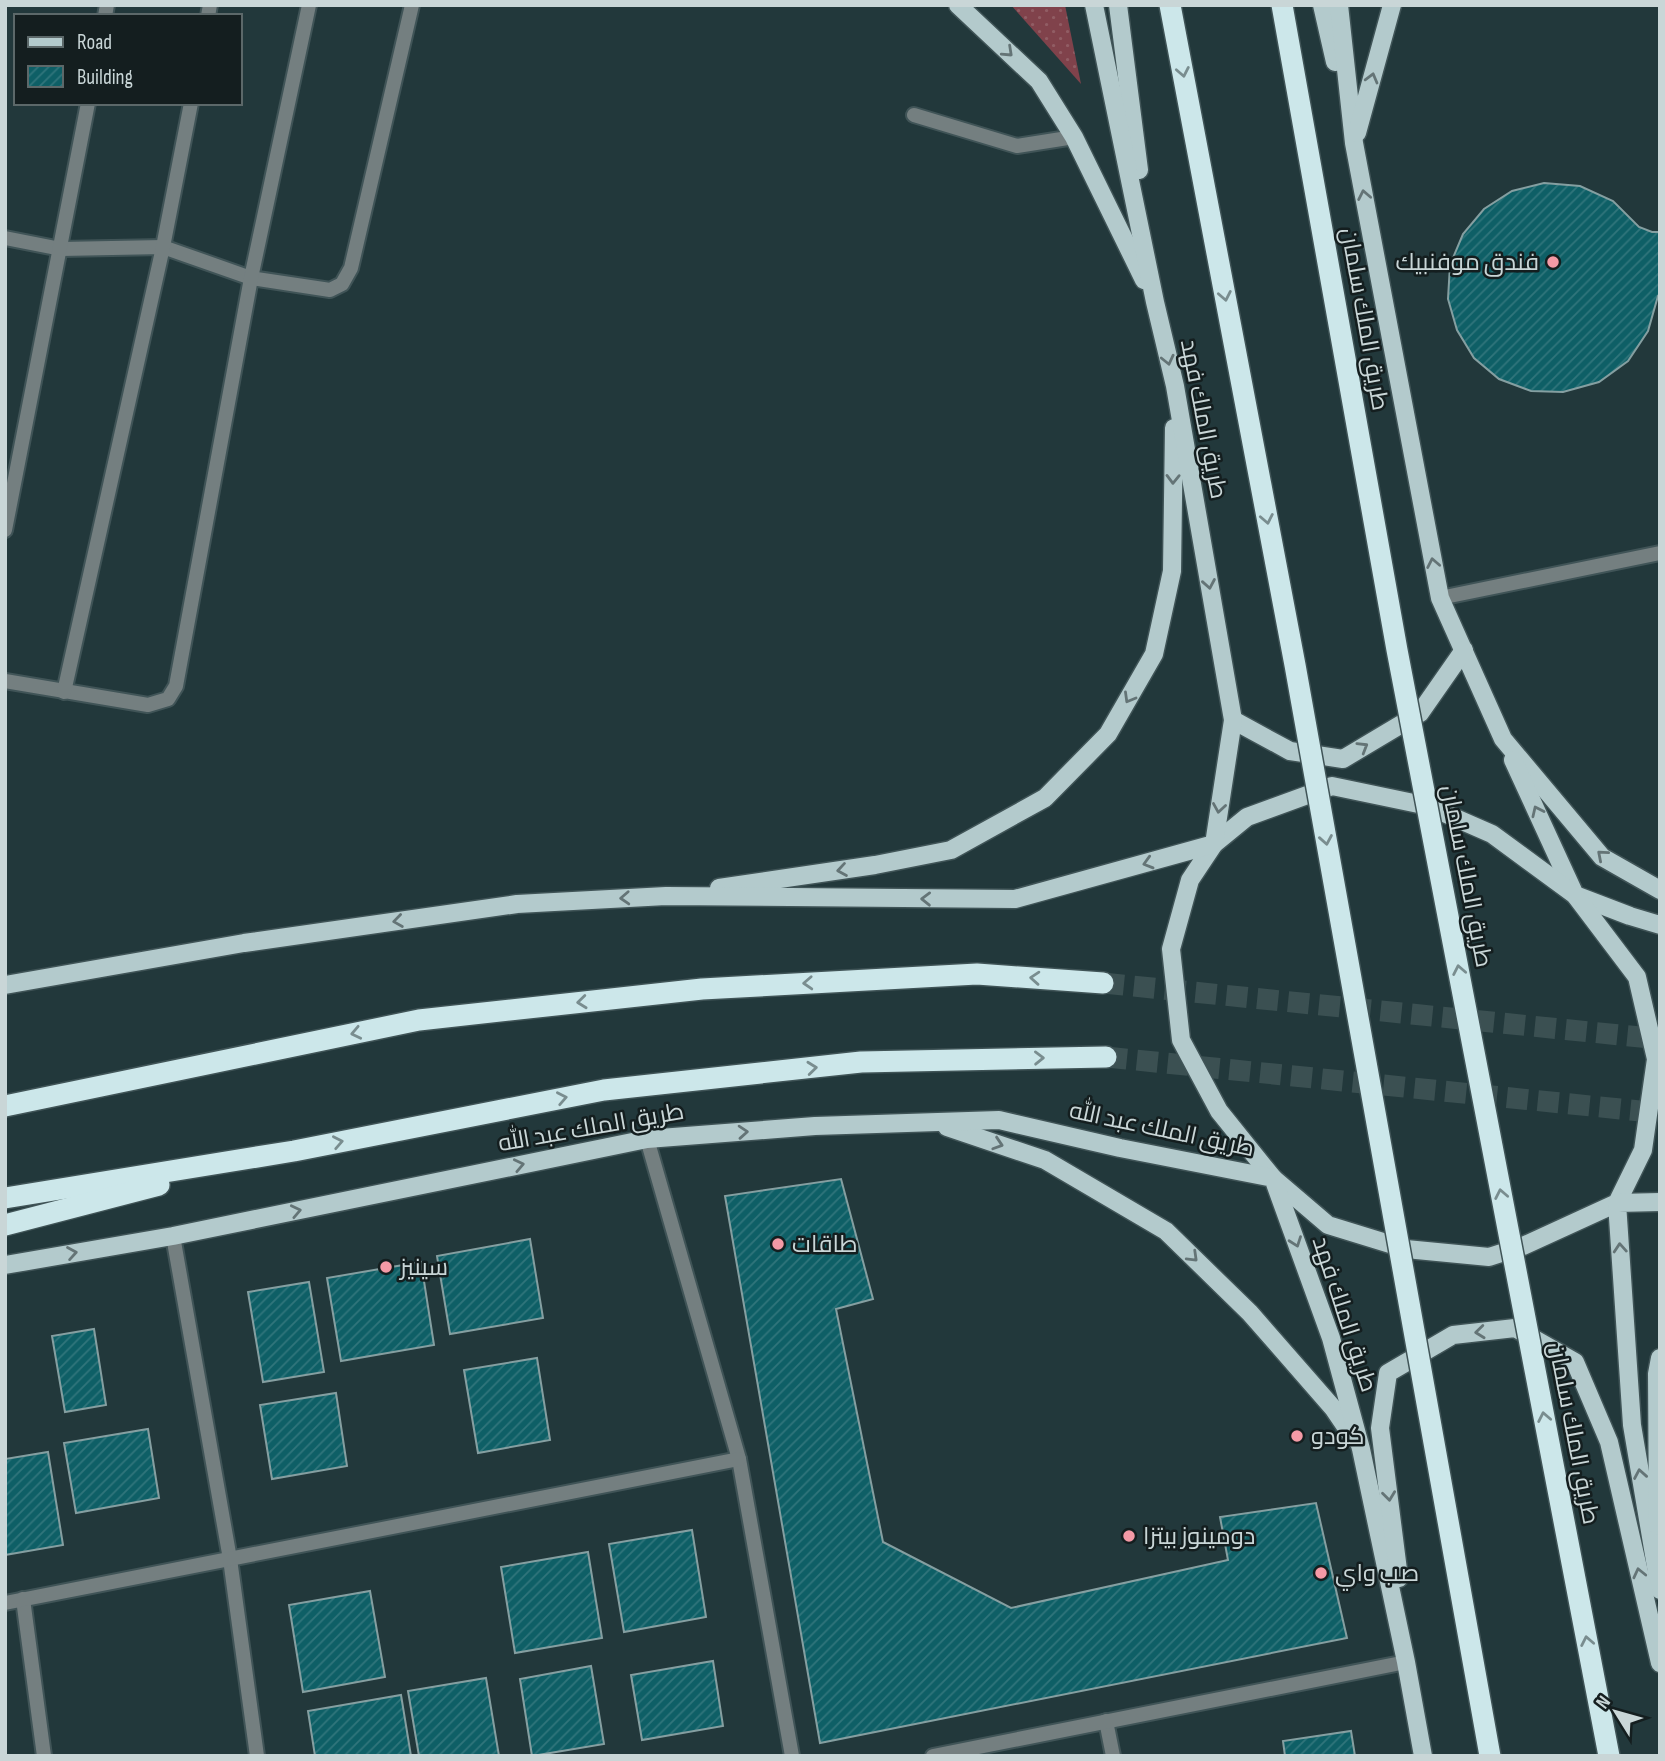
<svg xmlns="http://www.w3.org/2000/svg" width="1665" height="1761" viewBox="0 0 1665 1761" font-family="'Sofia Sans Condensed',Cairo,sans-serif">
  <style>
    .grass { fill: url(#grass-dots) }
    .building { fill: url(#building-hatch); stroke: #859fa1; stroke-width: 2 }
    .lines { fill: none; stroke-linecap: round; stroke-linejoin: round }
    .highway-tunnel { stroke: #3b5052; stroke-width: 21; stroke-dasharray: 21 10; stroke-linecap: butt }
    .lane-casing { stroke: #405457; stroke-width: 18 }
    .street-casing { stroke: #405457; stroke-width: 18 }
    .primary-casing { stroke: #405457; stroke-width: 21 }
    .highway-casing { stroke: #405457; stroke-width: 24 }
    .lane { stroke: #747f80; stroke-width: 14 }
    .street { stroke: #747f80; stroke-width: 14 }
    .primary { stroke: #b3cacc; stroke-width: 18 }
    .highway { stroke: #cce7ea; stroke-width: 21 }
    .highway-bridge-casing { stroke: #405457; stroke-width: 24; stroke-linecap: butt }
    .highway-bridge { stroke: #cce7ea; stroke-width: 21 }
    .oneway { stroke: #647476 }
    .oneway2 { stroke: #798d8f }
    .poi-dot { fill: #f49aa6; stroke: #141e1f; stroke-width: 2.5 }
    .labels { text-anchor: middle; stroke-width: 5; stroke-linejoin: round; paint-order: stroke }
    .poi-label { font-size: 24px; fill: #c9d6d7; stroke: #141e1f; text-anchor: start }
    .street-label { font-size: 24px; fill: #c9d6d7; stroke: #141e1f }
  </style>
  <defs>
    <pattern id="grass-dots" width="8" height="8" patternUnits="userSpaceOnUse" patternTransform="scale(1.75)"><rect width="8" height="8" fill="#80424b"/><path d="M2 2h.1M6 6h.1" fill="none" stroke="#915d64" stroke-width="1.8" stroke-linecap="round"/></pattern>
    <pattern id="building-hatch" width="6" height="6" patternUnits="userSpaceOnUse" patternTransform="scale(1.75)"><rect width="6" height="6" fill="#0e5f66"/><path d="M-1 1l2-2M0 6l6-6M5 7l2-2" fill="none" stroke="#30757b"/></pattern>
  </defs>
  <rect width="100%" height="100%" fill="#22383b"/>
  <polygon class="grass" points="1011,5 1065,5 1081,84"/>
  <g class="building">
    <polygon points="1544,183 1580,186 1613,201 1639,227 1652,232 1660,232 1660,295 1658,296 1648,331 1628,361 1599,382 1563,392 1531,391 1499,379 1474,358 1457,330 1448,299 1450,265 1463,234 1484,209 1512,191"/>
    <polygon points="841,1179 873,1299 836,1309 883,1542 1011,1608 1228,1560 1220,1517 1316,1503 1347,1638 820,1743 725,1196"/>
    <polygon points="530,1239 543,1318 450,1334 437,1256"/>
    <polygon points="421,1262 434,1345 341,1361 327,1278"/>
    <polygon points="309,1282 324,1372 263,1382 248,1292"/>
    <polygon points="94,1329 106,1405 65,1412 52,1336"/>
    <polygon points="537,1358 550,1440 478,1453 464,1370"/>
    <polygon points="336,1393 347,1466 272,1479 260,1405"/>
    <polygon points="148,1429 159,1498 76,1513 64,1443"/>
    <polygon points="48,1452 63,1545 5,1555 5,1459"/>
    <polygon points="692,1530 706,1617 624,1632 609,1544"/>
    <polygon points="588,1552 602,1638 515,1653 501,1567"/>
    <polygon points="370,1591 385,1677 303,1692 289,1605"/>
    <polygon points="713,1661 723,1726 642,1740 631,1675"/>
    <polygon points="591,1666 604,1744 532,1756 520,1679"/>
    <polygon points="486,1678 499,1756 419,1756 408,1691"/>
    <polygon points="401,1695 411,1756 315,1756 308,1711"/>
    <polygon points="1351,1731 1355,1756 1285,1756 1283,1741"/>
  </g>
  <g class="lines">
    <g class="highway-tunnel">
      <polyline points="1103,983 1660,1039"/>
      <polyline points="1106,1057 1660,1113"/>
    </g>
    <g class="lane-casing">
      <g id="lane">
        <polyline points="105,16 107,5"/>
        <polyline points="208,16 210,5"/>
        <polyline points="914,115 1017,146 1074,137"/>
        <polyline points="5,238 61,249 163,247 251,278 330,290 342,284 351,268 412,5"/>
        <polyline points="5,530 88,103"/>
        <polyline points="5,681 148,705 168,699 176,686 251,278 309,5"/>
        <polyline points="64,692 163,247 191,103"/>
      </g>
    </g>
    <g class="street-casing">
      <g id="street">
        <polyline points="1440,598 1660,553"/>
        <polyline points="647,1139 739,1459 792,1756"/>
        <polyline points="173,1236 230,1559 257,1756"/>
        <polyline points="23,1599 44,1756"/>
        <polyline points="5,1603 739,1459"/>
        <polyline points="1106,1721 1113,1756"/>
        <polyline points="933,1756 1406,1662"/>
      </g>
    </g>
    <g class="primary-casing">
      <g id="primary">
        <polyline points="958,5 1039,81 1074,137 1144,280"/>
        <polyline points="1118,5 1139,170"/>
        <polyline points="1322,5 1335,62"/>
        <polyline points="1339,5 1354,143 1440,598 1503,739 1602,857 1660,890"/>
        <polyline points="1357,133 1392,5"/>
        <polyline points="1233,720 1290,751 1343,759 1420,713 1464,650"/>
        <polyline points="1513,760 1575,895 1630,916 1660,925"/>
        <polygon points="1332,786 1428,806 1492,834 1575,895 1637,977 1656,1059 1643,1150 1617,1203 1523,1246 1489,1257 1406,1249 1328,1225 1273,1178 1219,1111 1181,1040 1171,949 1190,880 1214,844 1247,817"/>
        <polyline points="719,888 875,865 951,850 1045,798 1108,734 1154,654 1172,571 1174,428"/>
        <polyline points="5,985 244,943 517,904 666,896 1015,899 1214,844 1233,720 1175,386 1155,302 1094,5"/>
        <polyline points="947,1127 1045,1160 1166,1231 1250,1313 1333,1408 1354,1439"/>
        <polyline points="1660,1202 1617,1203 1632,1425 1660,1590"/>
        <polyline points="5,1265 173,1236 647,1139 815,1126 999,1120 1120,1148 1273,1178 1331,1338 1361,1449 1406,1662 1423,1756"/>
        <polyline points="1658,1526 1657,1374 1660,1358"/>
        <polyline points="1399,1578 1380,1428 1388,1373 1453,1335 1515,1328 1575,1362 1609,1442 1660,1663"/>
      </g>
    </g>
    <g class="highway-casing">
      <g id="highway">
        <polyline points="5,1106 419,1020 702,989 977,974 1103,983"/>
        <polyline points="5,1198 294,1151 604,1090 861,1062 1106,1057"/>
        <polyline points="5,1225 159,1185"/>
      </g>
    </g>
    <use href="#lane" class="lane"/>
    <use href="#street" class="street"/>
    <use href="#primary" class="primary"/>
    <use href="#highway" class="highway"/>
    <g class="highway-bridge-casing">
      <g id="highway-bridge">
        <polyline points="1170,5 1295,665 1490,1756"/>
        <polyline points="1282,5 1397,650 1609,1756"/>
      </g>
    </g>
    <use href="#highway-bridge" class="highway-bridge"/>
  </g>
  <defs><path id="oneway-chevron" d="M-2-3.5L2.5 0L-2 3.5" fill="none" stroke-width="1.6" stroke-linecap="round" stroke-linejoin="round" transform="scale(1.75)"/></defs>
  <g class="oneway">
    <use href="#oneway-chevron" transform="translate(1008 52) rotate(43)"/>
    <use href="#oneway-chevron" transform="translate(1372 78) rotate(-75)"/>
    <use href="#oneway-chevron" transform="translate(1364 195) rotate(-101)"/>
    <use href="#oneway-chevron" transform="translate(1168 360) rotate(77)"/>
    <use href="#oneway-chevron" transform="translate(1173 479) rotate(91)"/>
    <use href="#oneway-chevron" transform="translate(1433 563) rotate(-101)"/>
    <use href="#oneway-chevron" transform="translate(1209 584) rotate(80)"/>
    <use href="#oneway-chevron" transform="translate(1129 698) rotate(120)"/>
    <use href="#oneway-chevron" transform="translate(1363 747) rotate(-31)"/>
    <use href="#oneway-chevron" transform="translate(1219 808) rotate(99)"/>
    <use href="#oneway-chevron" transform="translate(1537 811) rotate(-115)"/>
    <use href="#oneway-chevron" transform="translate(1602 855) rotate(-139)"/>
    <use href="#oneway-chevron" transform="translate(1148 863) rotate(164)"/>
    <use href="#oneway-chevron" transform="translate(842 870) rotate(171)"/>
    <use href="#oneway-chevron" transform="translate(625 898) rotate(177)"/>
    <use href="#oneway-chevron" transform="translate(926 899) rotate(-179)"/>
    <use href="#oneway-chevron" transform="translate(398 921) rotate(172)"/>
    <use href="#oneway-chevron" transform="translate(743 1132) rotate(-4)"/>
    <use href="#oneway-chevron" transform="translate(998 1144) rotate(18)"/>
    <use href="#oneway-chevron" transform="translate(519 1165) rotate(-12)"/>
    <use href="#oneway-chevron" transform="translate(296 1211) rotate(-12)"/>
    <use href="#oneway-chevron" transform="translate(1296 1242) rotate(70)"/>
    <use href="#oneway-chevron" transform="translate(1620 1248) rotate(-94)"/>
    <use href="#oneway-chevron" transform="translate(72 1253) rotate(-10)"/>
    <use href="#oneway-chevron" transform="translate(1193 1257) rotate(44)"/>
    <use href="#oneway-chevron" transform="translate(1480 1332) rotate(174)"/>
    <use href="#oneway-chevron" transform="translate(1640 1474) rotate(-100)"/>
    <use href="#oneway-chevron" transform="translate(1389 1496) rotate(83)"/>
    <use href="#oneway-chevron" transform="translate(1639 1573) rotate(-103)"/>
  </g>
  <g class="oneway2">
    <use href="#oneway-chevron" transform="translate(1183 72) rotate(79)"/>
    <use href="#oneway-chevron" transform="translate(1225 296) rotate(79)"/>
    <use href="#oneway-chevron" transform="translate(1267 519) rotate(79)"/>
    <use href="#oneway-chevron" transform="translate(1326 840) rotate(80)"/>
    <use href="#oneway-chevron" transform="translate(1459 970) rotate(-101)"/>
    <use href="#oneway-chevron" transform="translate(1035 978) rotate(-176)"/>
    <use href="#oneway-chevron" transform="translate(808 983) rotate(177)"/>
    <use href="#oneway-chevron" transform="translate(582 1002) rotate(174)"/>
    <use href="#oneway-chevron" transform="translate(356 1033) rotate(168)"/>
    <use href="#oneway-chevron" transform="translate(1039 1058) rotate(-1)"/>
    <use href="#oneway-chevron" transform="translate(812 1068) rotate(-6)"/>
    <use href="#oneway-chevron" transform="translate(562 1098) rotate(-11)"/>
    <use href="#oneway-chevron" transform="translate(338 1142) rotate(-11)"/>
    <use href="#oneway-chevron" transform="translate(1501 1194) rotate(-101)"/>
    <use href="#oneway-chevron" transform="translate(1544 1417) rotate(-101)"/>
    <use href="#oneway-chevron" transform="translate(1587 1641) rotate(-101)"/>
  </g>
  <g class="poi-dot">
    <circle cx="1553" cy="262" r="7"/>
    <circle cx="778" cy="1244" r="7"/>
    <circle cx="386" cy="1267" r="7"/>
    <circle cx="1297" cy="1436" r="7"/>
    <circle cx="1129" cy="1536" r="7"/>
    <circle cx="1321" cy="1573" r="7"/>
  </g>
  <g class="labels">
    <g class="poi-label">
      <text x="1539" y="270" text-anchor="end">فندق موفنبيك</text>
      <text x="792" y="1252">طاقات</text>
      <text x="400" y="1275">سينيز</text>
      <text x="1311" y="1444">كودو</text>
      <text x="1143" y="1544">دومينوز بيتزا</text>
      <text x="1335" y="1581">صب واي</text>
    </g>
    <g class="street-label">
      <text transform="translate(1365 319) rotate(80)" y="8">طريق الملك سلمان</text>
      <text transform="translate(1204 419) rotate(79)" y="8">طريق الملك فهد</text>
      <text transform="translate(1467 876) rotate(79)" y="8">طريق الملك سلمان</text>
      <text transform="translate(591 1127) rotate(-10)" y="8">طريق الملك عبد الله</text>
      <text transform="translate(1162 1129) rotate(12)" y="8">طريق الملك عبد الله</text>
      <text transform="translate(1345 1314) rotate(72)" y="8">طريق الملك فهد</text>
      <text transform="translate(1574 1433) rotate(79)" y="8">طريق الملك سلمان</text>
    </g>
  </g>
  <rect width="1665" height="1761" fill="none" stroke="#c9d6d7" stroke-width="14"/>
  <rect x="14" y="14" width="228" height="91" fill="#141e1f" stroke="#5c6869" stroke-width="2"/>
  <rect x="28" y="37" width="35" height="10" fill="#b3cacc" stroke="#5c6869" stroke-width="2"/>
  <text x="77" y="49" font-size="21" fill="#c9d6d7">Road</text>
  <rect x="28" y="66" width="35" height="21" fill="url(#building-hatch)" stroke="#5c6869" stroke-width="2"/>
  <text x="77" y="84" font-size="21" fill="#c9d6d7">Building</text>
  <g transform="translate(1616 1712) rotate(307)" stroke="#141e1f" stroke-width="5" paint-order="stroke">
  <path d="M0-5L12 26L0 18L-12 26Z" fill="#c9d6d7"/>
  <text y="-10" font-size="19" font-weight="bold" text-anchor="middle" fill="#c9d6d7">N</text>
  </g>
</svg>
